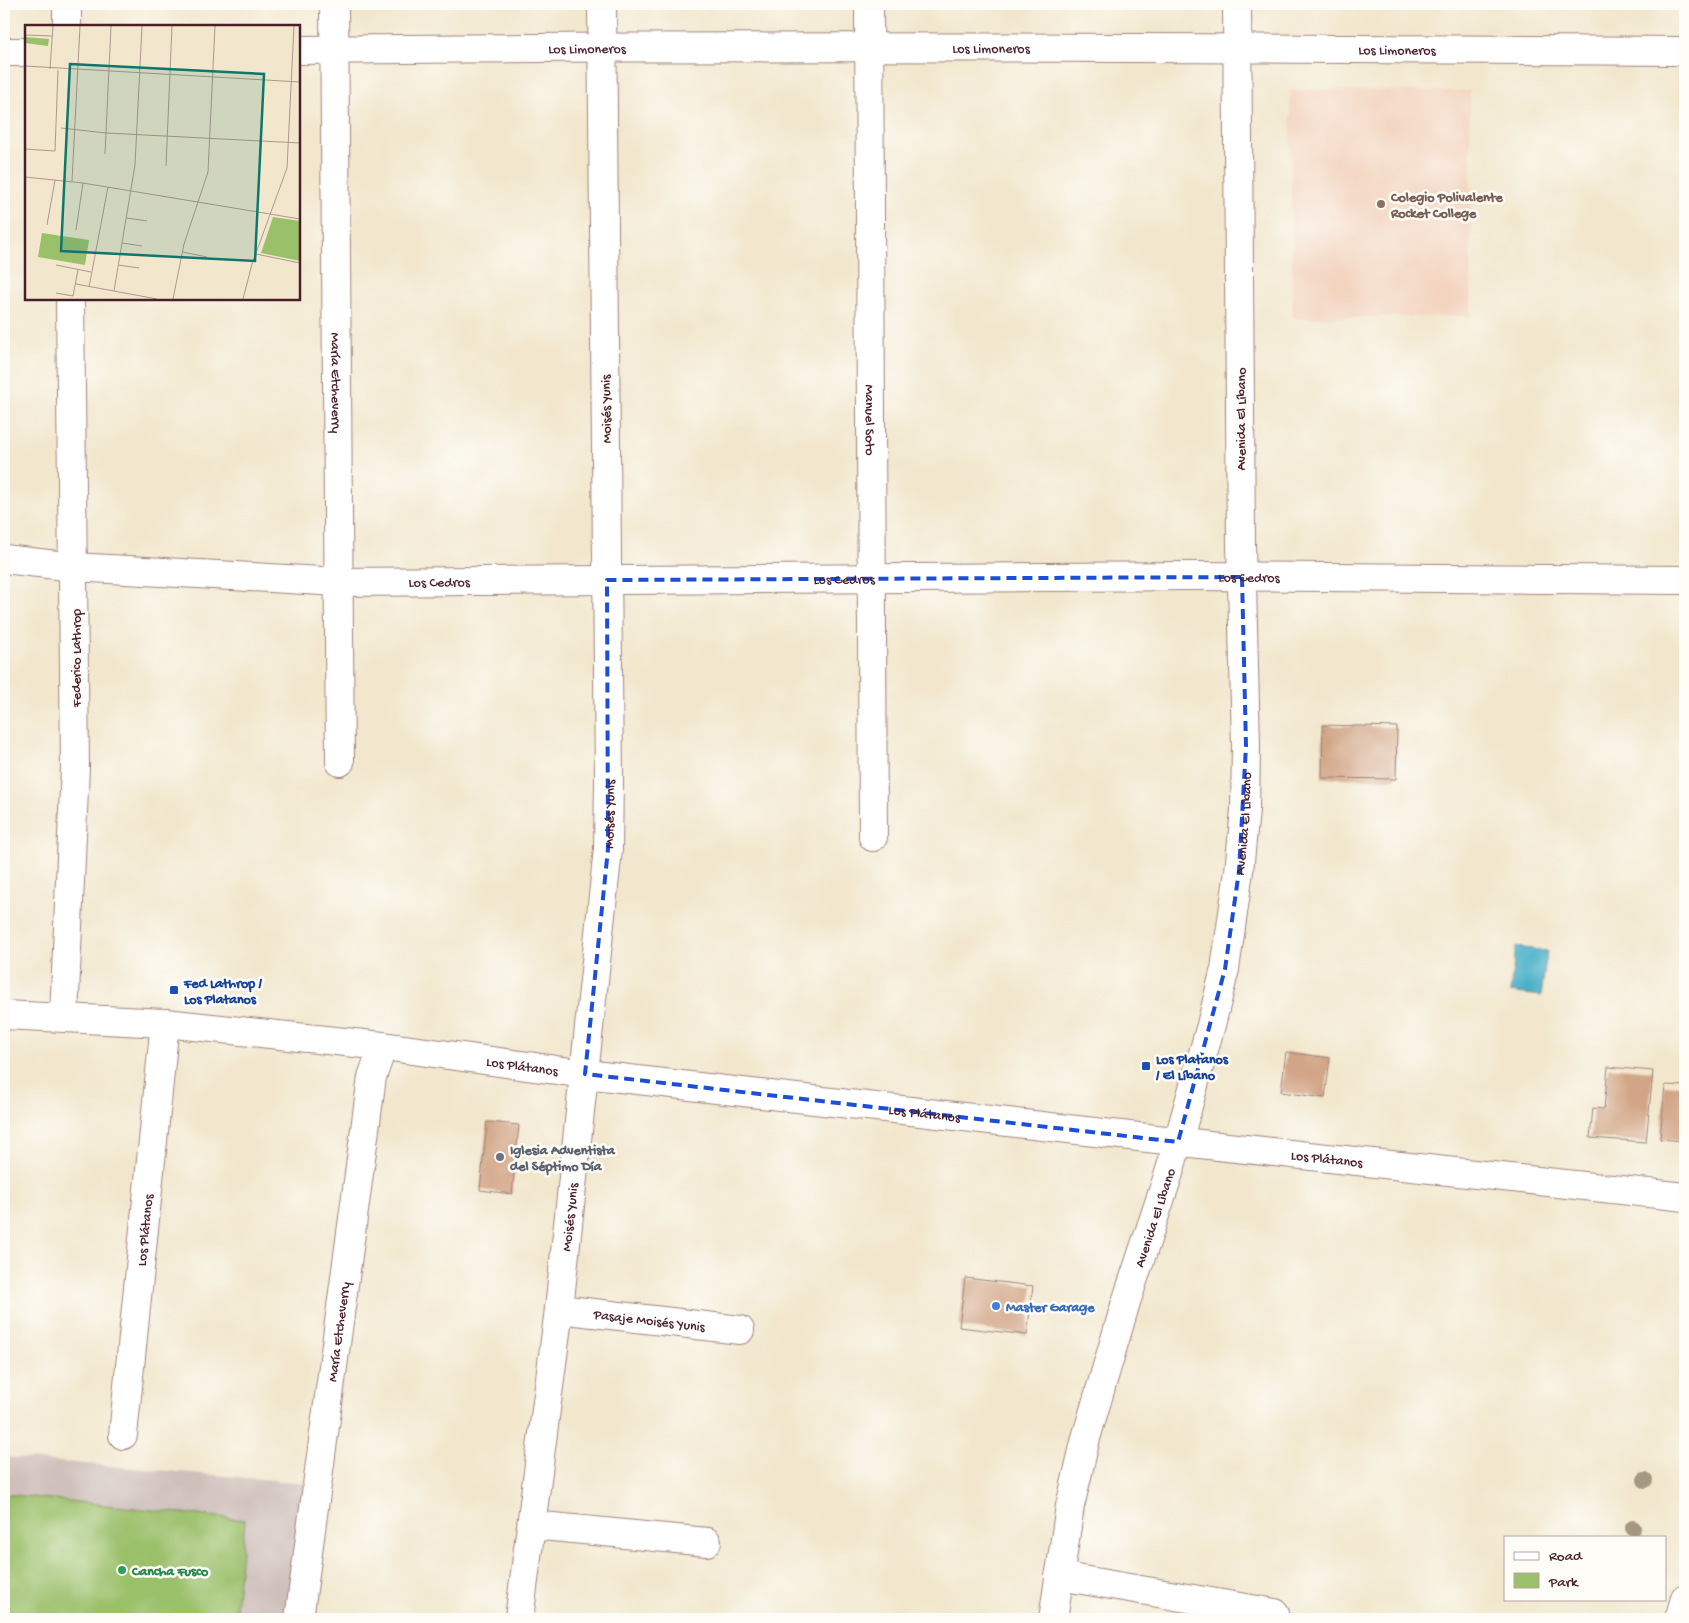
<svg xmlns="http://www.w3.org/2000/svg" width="1689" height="1623" viewBox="0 0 1689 1623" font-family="'Gochi Hand',sans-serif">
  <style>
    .built { fill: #f3d4bf }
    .industrial { fill: #cfc0bb }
    .green { fill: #9bc06a; stroke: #72704a }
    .water { fill: #4ab1c9; stroke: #4a687a }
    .building { fill: #d2a586 }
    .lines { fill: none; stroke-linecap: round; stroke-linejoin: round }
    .minor-casing { stroke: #9e837c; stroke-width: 30 }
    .major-casing { stroke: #9e837c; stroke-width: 30 }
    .minor { stroke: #fff; stroke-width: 28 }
    .major { stroke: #fff; stroke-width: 28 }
    .tree { fill: #a59880 }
    .marked { fill: none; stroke: #1d4ed8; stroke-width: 4; stroke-dasharray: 10 6; stroke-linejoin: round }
    .education-dot { fill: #8d6e63; stroke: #fdfcf7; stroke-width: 2 }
    .transit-dot { fill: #1a4fb4; stroke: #fdfcf7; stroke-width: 2 }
    .worship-dot { fill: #6b7280; stroke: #fdfcf7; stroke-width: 2 }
    .shop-dot { fill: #3f7fe0; stroke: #fdfcf7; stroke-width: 2 }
    .leisure-dot { fill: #2e9e5b; stroke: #fdfcf7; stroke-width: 2 }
    .labels { text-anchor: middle; stroke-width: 5; stroke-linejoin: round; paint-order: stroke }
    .street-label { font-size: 14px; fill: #4a1f2b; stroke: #fdfcf7 }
    .education-label { font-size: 14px; font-weight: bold; fill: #785e54; stroke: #fdfcf7; text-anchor: start }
    .transit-label { font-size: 14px; font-weight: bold; fill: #164399; stroke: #fdfcf7; text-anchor: start }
    .worship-label { font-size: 14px; font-weight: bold; fill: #5b616d; stroke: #fdfcf7; text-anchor: start }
    .shop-label { font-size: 14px; font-weight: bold; fill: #366cbe; stroke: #fdfcf7; text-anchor: start }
    .leisure-label { font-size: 14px; font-weight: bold; fill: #27864d; stroke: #fdfcf7; text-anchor: start }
    .inset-road { fill: none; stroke: #af978c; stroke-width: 1 }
    .view { fill: #0f766e; fill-opacity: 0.15; stroke: #0f766e; stroke-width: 2.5 }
    .inset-edge { fill: none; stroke: #4a1f2b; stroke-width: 2.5 }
  </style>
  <rect width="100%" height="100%" fill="#fdfcf7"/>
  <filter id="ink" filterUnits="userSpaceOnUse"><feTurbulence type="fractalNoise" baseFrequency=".02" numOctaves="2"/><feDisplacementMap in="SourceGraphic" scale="10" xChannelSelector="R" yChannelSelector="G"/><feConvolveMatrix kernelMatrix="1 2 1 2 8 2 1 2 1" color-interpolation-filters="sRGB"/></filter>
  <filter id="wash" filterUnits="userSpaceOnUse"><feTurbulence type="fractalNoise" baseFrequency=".0096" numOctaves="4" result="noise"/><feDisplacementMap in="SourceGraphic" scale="20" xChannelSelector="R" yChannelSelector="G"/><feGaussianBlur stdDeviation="1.12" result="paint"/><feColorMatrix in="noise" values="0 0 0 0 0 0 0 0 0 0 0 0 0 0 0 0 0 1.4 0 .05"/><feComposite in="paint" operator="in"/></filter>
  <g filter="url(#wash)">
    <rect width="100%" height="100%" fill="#f2e7cd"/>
    <polygon class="built" points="1290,90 1470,91 1471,316 1293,318"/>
    <polygon class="industrial" points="4,1457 307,1483 286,1619 4,1619"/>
    <polygon class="green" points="4,1494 245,1520 235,1619 4,1619"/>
    <polygon class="water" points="1516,947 1547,951 1541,996 1510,992"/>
    <g id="blocks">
      <g class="building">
        <polygon points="1323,725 1397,727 1396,779 1322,778"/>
        <polygon points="1286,1052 1330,1058 1325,1098 1281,1092"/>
        <polygon points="1608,1067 1653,1071 1646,1142 1590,1138 1593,1108 1604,1109"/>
        <polygon points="1665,1085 1685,1086 1685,1141 1660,1139"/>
        <polygon points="487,1122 519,1125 512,1194 480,1190"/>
        <polygon points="965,1278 1033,1286 1027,1335 959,1327"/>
      </g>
    </g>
  </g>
  <g filter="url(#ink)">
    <use href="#blocks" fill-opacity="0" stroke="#9e837c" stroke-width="1"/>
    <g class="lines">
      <g class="minor-casing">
        <g id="minor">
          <polyline points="67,4 67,26"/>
          <path id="s1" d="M334,4L340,762"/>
          <path id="s2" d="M869,4L873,837"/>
          <path id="s3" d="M299,50C761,45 1223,48 1685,51"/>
          <polyline points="4,52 26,52"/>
          <path id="s4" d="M4,559L74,567L339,582L1194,576L1685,580"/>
          <path id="s5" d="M4,1015L165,1023L383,1046L585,1074L1209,1145L1685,1197"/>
          <polyline points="64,1017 75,767 70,299"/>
          <path id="s6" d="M559,1309L740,1330"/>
          <path id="s7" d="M123,1435L165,1023"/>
          <polyline points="532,1525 707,1542"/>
          <polyline points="1059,1576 1275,1613"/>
          <path id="s8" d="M299,1619L372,1077L383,1046"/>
          <path id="s9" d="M519,1619L559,1309L608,849L609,781L602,4"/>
          <polyline points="1679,1619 1685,1598"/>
        </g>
      </g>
      <g class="major-casing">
        <g id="major">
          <path id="s10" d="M1053,1619L1070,1506L1086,1438L1126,1302L1169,1173L1211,1025L1225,969L1239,871L1245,810L1246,746L1241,544L1237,4"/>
        </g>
      </g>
      <use href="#minor" class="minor"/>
      <use href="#major" class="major"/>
    </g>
    <g class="tree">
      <circle cx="1645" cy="1480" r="8"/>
      <circle cx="1633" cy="1528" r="8"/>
    </g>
  </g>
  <path class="marked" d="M1242,577L1246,746L1239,871L1225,969L1178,1142L585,1074L608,849L607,580Z"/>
  <circle class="education-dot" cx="1381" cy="204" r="5"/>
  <g class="transit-dot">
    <rect x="169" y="985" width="10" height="10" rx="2.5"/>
    <rect x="1141" y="1061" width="10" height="10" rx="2.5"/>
  </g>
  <circle class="worship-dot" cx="500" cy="1157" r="5"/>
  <circle class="shop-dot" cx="996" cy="1306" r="5"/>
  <circle class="leisure-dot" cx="122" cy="1570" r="5"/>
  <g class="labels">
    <g class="street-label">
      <text dy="5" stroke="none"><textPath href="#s3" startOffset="288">Los Limoneros</textPath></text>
      <text dy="5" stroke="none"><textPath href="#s3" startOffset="692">Los Limoneros</textPath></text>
      <text dy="5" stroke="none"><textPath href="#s3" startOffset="1098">Los Limoneros</textPath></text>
      <text dy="5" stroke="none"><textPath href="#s1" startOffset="379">María Etcheverry</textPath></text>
      <text transform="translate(605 409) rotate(-91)" y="5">Moisés Yunis</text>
      <text transform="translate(1240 419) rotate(-90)" y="5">Avenida El Líbano</text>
      <text dy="5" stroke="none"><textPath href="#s2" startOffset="416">Manuel Soto</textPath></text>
      <text dy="5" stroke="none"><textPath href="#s4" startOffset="1246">Los Cedros</textPath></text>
      <text dy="5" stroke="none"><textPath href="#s4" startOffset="841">Los Cedros</textPath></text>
      <text dy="5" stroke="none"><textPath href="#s4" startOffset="436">Los Cedros</textPath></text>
      <text transform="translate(75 658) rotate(-90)" y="5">Federico Lathrop</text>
      <text dy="5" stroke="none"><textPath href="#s9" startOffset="810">Moisés Yunis</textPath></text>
      <text dy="5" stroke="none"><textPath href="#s10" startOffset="820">Avenida El Líbano</textPath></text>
      <text dy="5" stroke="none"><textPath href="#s5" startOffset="521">Los Plátanos</textPath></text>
      <text dy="5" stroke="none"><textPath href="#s5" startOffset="926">Los Plátanos</textPath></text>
      <text dy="5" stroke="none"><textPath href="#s5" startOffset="1331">Los Plátanos</textPath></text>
      <text dy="5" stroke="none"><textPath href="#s9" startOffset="405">Moisés Yunis</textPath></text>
      <text dy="5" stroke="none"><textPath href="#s10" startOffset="415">Avenida El Líbano</textPath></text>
      <text dy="5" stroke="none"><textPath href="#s7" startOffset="206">Los Plátanos</textPath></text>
      <text dy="5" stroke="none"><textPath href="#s6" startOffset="91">Pasaje Moisés Yunis</textPath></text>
      <text dy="5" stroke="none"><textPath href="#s8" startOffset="290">María Etcheverry</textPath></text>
    </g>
    <g class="education-label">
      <text x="1391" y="201">Colegio Polivalente<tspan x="1391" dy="16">Rocket College</tspan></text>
    </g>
    <g class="transit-label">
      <text x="184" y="987">Fed Lathrop /<tspan x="184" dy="16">Los Platanos</tspan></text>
      <text x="1156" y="1063">Los Platanos<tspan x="1156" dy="16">/ El Líbano</tspan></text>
    </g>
    <g class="worship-label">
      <text x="510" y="1154">Iglesia Adventista<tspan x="510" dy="16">del Séptimo Día</tspan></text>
    </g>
    <g class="shop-label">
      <text x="1006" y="1311">Master Garage</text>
    </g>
    <g class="leisure-label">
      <text x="132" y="1575">Cancha Fusco</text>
    </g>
  </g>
  <g transform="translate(25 25)">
    <rect width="275" height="275" fill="#f2e7cd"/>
    <path d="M0,12L24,14L23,21L0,18ZM248,192L275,196V236L236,228ZM17,208L64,215L60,240L13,232Z" fill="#9bc06a"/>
    <path class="inset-road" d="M0,10L27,11M0,41L275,57M25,44L28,1M36,103L81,108L275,118M0,124L30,126L33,45M80,129L86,1M141,141L147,1M0,152L58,158L275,194M47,156L55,1M102,193L122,196M22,200L30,155M51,205L58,158M97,218L117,221M158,227L182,232M231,229L275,238M31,240L66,247M93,240L114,243M51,259L132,274M64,262L83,162M89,266L110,140L117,1M31,268L48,271L53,245M148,274L159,219L183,147L190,1M218,274L227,239L262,143L269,1"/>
    <path class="view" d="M45,39L239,49L230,236L36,226Z"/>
    <rect width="275" height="275" class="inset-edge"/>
  </g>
  <rect width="1689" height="1623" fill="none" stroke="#fdfcf7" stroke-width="20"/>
  <rect x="1504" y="1536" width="162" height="65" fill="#fdfcf7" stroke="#b5a4a5"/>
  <rect x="1514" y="1552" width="25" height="8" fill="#ffffff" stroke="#b5a4a5"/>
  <text x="1549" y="1560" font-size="15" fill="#4a1f2b">Road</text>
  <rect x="1514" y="1573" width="25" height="15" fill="#9bc06a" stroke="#b5a4a5"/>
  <text x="1549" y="1586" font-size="15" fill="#4a1f2b">Park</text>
</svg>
